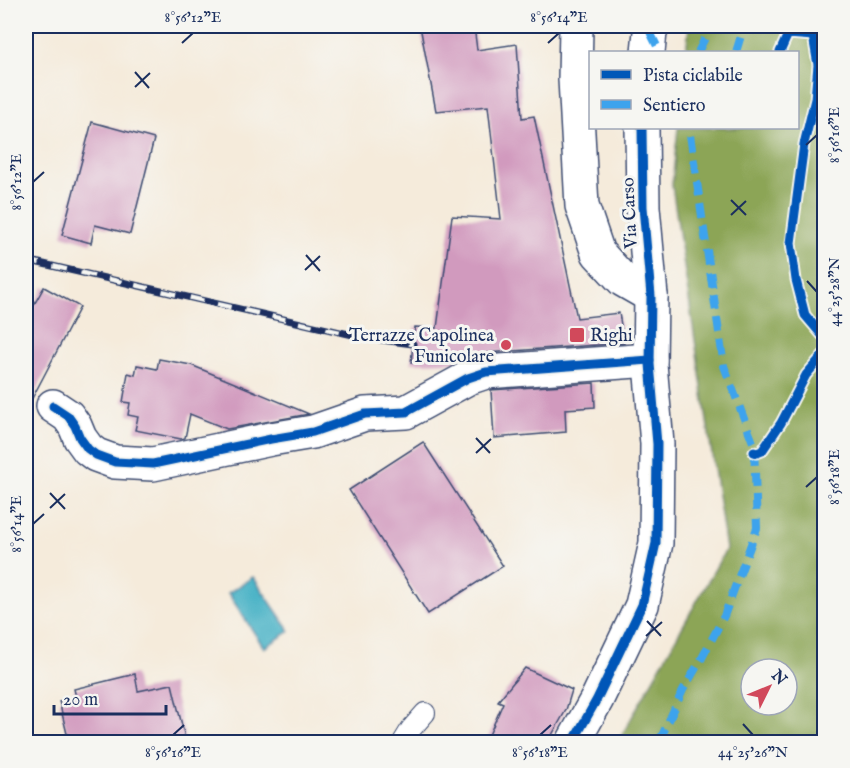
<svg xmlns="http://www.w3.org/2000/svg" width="850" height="768" viewBox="0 0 850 768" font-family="'IM FELL English',serif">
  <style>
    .forest { fill: #8ca556; stroke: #546a5a; stroke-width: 1.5; fill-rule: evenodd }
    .water { fill: #48b2c6; stroke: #327092; stroke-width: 1.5 }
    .building { fill: #d19abe }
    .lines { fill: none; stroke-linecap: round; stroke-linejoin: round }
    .service-casing { stroke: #3c4b71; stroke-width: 22 }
    .minor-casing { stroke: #3c4b71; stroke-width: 36 }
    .service { stroke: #fff; stroke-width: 20 }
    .minor { stroke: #fff; stroke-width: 33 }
    .rail-casing { stroke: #1b2f5e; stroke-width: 7 }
    .rail { stroke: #f6f6f2; stroke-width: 4.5; stroke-dasharray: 14; stroke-linecap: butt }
    .quiet { stroke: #3da3ed; stroke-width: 8; stroke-dasharray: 15 8; stroke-linecap: butt }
    .cycleway-casing { stroke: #f6f6f2; stroke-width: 13 }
    .cycleway { stroke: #0057b8; stroke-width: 9 }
    .ticks { fill: none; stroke: #1b2f5e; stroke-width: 2 }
    .poi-dot { fill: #d1495b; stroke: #f6f6f2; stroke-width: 2 }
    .labels { text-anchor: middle; stroke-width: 6; stroke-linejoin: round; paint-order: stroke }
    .street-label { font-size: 18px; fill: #1b2f5e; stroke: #f6f6f2 }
    .poi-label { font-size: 18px; fill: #1b2f5e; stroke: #f6f6f2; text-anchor: end }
    .neatline { fill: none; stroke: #1b2f5e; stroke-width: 2 }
    .ticks-label { font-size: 15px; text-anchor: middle; fill: #1b2f5e }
  </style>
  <rect width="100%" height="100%" fill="#f6f6f2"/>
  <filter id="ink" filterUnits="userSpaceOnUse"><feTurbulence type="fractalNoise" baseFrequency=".0167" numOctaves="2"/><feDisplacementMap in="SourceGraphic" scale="12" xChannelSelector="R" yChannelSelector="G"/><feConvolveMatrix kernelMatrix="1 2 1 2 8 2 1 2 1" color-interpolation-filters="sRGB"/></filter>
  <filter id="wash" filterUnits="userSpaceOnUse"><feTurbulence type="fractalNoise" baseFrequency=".008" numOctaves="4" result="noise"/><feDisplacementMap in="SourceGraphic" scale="24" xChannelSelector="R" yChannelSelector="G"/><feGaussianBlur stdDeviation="1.35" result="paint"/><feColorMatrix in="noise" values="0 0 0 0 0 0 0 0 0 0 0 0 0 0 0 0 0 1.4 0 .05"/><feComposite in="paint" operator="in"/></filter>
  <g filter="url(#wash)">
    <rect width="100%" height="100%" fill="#f5ebdb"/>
    <path class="forest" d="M689,26H824V742H618L726,549L672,185L678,128H798V52H686ZM751,669H787V705H751Z"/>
    <polygon class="water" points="253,577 290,631 264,648 228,593"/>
    <g id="blocks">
      <g class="building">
        <polygon points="420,26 474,26 477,50 517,44 522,118 534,116 577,318 619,313 624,343 485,353 458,362 411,363 415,327 437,328 452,216 501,219 488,106 436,111"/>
        <polygon points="92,122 154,139 130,234 95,225 91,243 62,235"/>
        <polygon points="44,287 80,307 26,410 26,319"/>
        <polygon points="159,359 191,365 309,414 227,429 190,414 185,438 181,439 135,430 138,417 128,415 130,403 123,402 128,373 135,375 137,365 157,369"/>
        <polygon points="594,383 595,407 565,409 566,432 494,438 491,390"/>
        <polygon points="423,442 503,566 428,614 349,490"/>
        <polygon points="525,668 572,690 566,710 548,742 486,742 503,703 498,701"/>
        <polygon points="135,674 138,691 172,684 186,742 69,742 59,701 76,697 74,689"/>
      </g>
    </g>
  </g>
  <g filter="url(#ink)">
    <use href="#blocks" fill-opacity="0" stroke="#3c4b71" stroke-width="1.5"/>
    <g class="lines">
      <g class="service-casing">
        <polyline id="service" points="403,742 411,729 425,713"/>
      </g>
      <g class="minor-casing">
        <g id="minor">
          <polyline points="576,26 575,79 582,206 598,253 623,280 651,296"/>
          <polyline points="648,52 650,32 653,26"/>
          <polyline points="53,406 68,416 75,426 80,438 88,449 96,455 115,462 153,464 271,439 313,432 365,414 406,412 468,378 486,372 650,360"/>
          <polyline points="573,742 597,699 642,605 656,543 657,444 650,364 651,296 643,207 642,128"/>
        </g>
      </g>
      <use href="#service" class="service"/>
      <use href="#minor" class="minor"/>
      <g class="rail-casing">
        <polyline id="rail" points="26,260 366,338 413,344"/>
      </g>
      <use href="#rail" class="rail"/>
      <g class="quiet">
        <polyline points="650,32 660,52"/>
        <polyline points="698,52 705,38 708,26"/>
        <polyline points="736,52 744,26"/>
        <polyline points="659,742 683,690 702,658 724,616 757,528 754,445 724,366 689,128"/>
        <polyline points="822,742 824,732"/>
      </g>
      <g class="cycleway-casing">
        <g id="cycleway">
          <polyline points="780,52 788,34 813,36 818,65 815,99 804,144 791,243 796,280 805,315 822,335 824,333"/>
          <polyline points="53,406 68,416 75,426 80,438 88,449 96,455 115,462 153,464 271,439 313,432 365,414 406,412 468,378 486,372 650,360"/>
          <polyline points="754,452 757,453 762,451 781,423 806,375 824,354"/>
          <polyline points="573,742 597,699 642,605 656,543 657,444 650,364 651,296 643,207 642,128"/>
        </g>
      </g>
      <use href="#cycleway" class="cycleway"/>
    </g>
  </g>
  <path class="ticks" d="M182,43L193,33M548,43L559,33M135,72L149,88M135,87L150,73M806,145L817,135M33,182L44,172M731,200L746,215M731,215L746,201M306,255L320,271M305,270L320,256M807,281L817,292M476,438L490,453M476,453L491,439M806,487L817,477M50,493L65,509M50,508L65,494M33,524L44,514M647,621L661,636M646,636L662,622M743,724L753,735M173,735L184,725M540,735L551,725"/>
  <g class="poi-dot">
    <rect x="569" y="327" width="16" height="16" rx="3"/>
    <circle cx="506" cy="345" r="6"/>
  </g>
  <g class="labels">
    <g class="street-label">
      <text transform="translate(629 213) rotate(-93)" y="6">Via Carso</text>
    </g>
    <g class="poi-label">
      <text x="494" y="341">Terrazze Capolinea<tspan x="494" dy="21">Funicolare</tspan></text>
      <text x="590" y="341" text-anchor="start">Righi</text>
    </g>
  </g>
  <rect width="850" height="768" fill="none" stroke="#f6f6f2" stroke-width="66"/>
  <rect x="589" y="51" width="210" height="78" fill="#f6f6f2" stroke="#9ea6b7" stroke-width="1.5"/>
  <rect x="601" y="70" width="30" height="9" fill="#0057b8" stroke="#9ea6b7" stroke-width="1.5"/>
  <text x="643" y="81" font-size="18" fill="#1b2f5e">Pista ciclabile</text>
  <rect x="601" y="100" width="30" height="9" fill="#3da3ed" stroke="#9ea6b7" stroke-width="1.5"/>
  <text x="643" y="111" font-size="18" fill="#1b2f5e">Sentiero</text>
  <g transform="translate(769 687) rotate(47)"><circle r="28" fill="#f6f6f2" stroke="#9ea6b7" stroke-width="1.5"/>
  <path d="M0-4.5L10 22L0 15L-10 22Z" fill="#d1495b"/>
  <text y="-9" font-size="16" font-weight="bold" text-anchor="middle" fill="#1b2f5e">N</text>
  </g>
  <path d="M54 705v9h112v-9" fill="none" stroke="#1b2f5e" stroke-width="3"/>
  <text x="63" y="705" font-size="18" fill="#1b2f5e" stroke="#f6f6f2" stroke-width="4.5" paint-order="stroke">20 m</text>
  <rect x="33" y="33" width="784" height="702" class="neatline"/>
  <g class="ticks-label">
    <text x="193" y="22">8°56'12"E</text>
    <text x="559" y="22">8°56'14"E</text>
    <text transform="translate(834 135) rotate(-90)" y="5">8°56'16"E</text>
    <text transform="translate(16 182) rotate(-90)" y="5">8°56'12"E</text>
    <text transform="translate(834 292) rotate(-90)" y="5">44°25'28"N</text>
    <text transform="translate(834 477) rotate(-90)" y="5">8°56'18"E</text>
    <text transform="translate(16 524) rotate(-90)" y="5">8°56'14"E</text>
    <text x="173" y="757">8°56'16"E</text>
    <text x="540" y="757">8°56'18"E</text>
    <text x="753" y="757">44°25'26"N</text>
  </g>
</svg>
